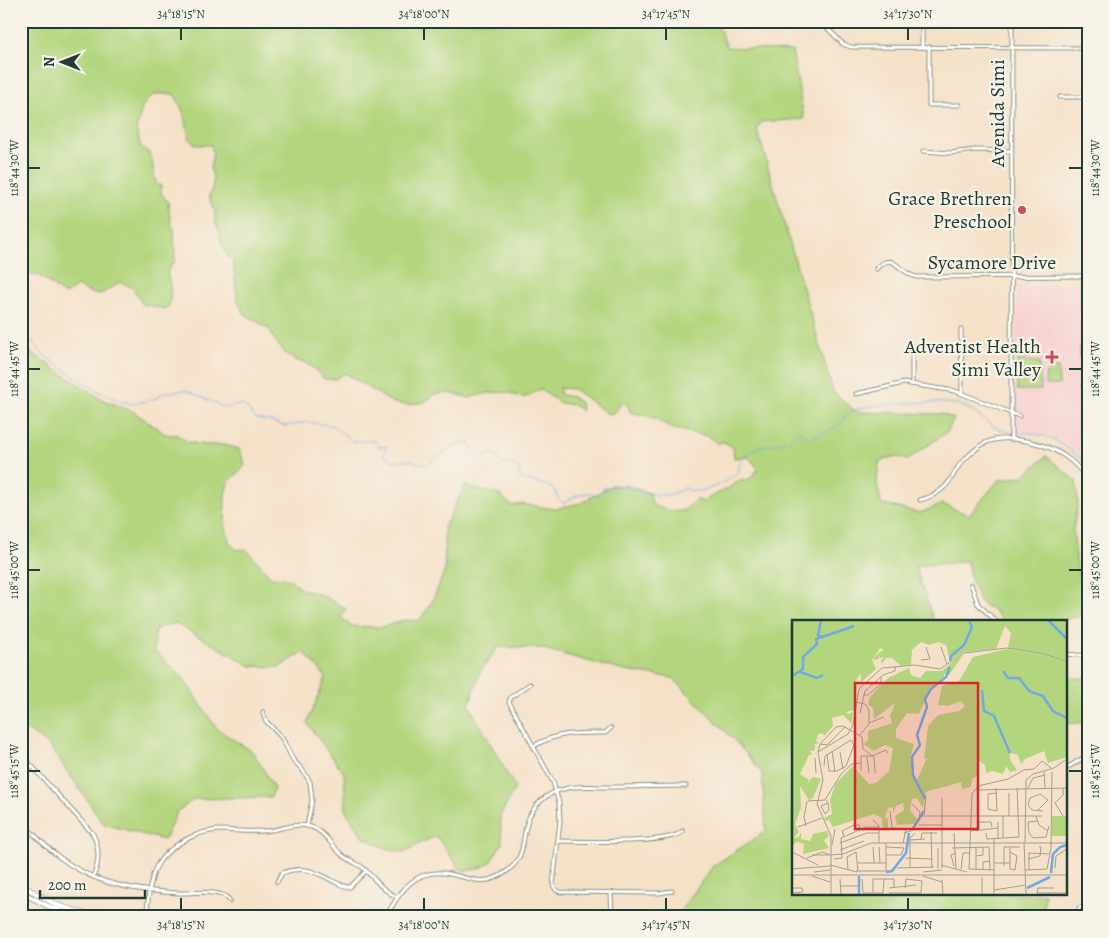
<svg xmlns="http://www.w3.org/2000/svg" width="1109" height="938" viewBox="0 0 1109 938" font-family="Alegreya,serif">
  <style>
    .built { fill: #f7d0cf }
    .green { fill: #b2d57e; stroke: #688959 }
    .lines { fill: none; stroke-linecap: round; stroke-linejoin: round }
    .stream { stroke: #71a9e0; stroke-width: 1 }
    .street-casing { stroke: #8a8f7e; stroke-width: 5 }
    .secondary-casing { stroke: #8a8f7e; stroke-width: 6 }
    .street { stroke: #fff; stroke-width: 3 }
    .secondary { stroke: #fff; stroke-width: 4.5 }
    .ticks { fill: none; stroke: #1f3d34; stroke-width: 2 }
    .poi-dot { fill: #d1495b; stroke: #f7f3e8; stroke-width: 2 }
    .labels { text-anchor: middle; stroke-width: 4.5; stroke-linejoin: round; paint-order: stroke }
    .street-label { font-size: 20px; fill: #1f3d34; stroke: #f7f3e8 }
    .poi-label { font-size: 20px; fill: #1f3d34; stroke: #f7f3e8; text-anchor: end }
    .inset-river { fill: none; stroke: #71a9e0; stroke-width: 2.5 }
    .inset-road { fill: none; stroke: #9f9f8d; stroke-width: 1 }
    .view { fill: #d62828; fill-opacity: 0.15; stroke: #d62828; stroke-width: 2.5 }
    .inset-edge { fill: none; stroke: #1f3d34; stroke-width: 2.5 }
    .neatline { fill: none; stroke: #1f3d34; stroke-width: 2 }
    .ticks-label { font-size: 12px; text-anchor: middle; fill: #1f3d34 }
  </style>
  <rect width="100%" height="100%" fill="#f7f3e8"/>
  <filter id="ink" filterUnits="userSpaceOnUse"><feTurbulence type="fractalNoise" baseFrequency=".02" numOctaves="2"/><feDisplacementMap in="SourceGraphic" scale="10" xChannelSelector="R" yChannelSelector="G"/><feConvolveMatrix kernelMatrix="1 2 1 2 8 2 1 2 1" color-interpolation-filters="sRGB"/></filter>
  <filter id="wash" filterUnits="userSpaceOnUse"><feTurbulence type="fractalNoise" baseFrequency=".0096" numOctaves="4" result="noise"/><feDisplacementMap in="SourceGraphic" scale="20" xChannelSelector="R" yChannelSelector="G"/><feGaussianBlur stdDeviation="1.12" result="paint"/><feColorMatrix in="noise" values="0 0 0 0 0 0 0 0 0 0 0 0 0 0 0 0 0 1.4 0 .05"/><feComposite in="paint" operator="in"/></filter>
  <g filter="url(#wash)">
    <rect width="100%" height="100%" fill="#f5e1c8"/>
    <polygon class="built" points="1088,284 1088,460 1066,443 1051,436 1014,428 1017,287 1019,285"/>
    <g class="green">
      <path d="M21,21H716L727,47L792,51L804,119L761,122L757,129L833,392L856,412L942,414L954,419L947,432L907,460L895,456L879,462L877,483L881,504L920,513L942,504L969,515L999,480L1024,476L1046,456L1076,481L1078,503L1073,529L1078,575L1088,586V602L1081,616L1056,622H1003L996,612L980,602L971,580L967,561L915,566L934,622H793V894H1045L1042,917H676L713,866L766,831L762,773L738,744L673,678L625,671L540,648L498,647L480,672L469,705L515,788L500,816L502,843L490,863L480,868L465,871L460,869L436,836L403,852L386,848L363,837L346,811L344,773L307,723L326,677L304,652L279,667L251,666L175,623L155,629L154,651L182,677L217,729L253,752L274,788L271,797L194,799L177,812L164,840L104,824L49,745L21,726V335L31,353L101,399L134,412L165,434L177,435L188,442L206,445H224L239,449L245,464C242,473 232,475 228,484C222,495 225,533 230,543C232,546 234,547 236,550L246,549L271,577L283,578L293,581L300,589L320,594L346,609L341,617L351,626L383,627L403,620L419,621L432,602L445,570L444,528L465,485C483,495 496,486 511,506L523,504L555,509L581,503L612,485L632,487L650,493L652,505C671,512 683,517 696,499L704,502L710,497L727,489L740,480L750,479L758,469L749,457L734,458L733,447L724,442L717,443L707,436L671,428L655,418L630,412L628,405L623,402L614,413L608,414L574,389L559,388L561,395L572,397L580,403L582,411L574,405L560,403L540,389C534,391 531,396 526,397C520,399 515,394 510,393C501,391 478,394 470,398L450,393L436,394L424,402L408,405L393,403L345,373L335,379H324L313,368L305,363L295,360L285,353L274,339L270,330L245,314L240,305L237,297L233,262L229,258L221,242L219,230L215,222V211L209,196L213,185V177L210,168L213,153L211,145H196L189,139C187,122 183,108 174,94H157L150,97L143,105L136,130L141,147L149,153L152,160L156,184L161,186V193L168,202L171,225L174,229L175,261C164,272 168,273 170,286C171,293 170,300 169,306L164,309L142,304C137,292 133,286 120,282C97,296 102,299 77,286L65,295L40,276L21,271Z"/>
      <polygon points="1017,360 1039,362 1041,390 1017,390"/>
      <polygon points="1052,367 1058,368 1059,385 1045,385 1046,373"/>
      <polygon points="1065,678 1088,678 1088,722 1065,724"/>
    </g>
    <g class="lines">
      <path class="stream" d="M21,327L30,339L46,357L76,378L98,391L120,401L134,404L157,398L164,393L186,390L225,408C248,402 242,404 256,419L272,422L284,426L308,422L333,426L354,442L374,440L379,447L387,446L383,454C394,464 397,460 410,460C415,460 421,464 426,465C436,458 457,442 469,442C472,450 477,454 485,457L492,453L495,454L502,464H512L517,466L521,479L549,486L556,492C557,498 558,501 564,503C574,497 586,489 597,495L604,488L626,485L644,494L669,495L685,488C702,497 724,483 738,473L740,463L744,455L760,447L789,441L797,432H801L809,438C818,434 829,432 837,426C842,423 845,416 850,412C864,403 942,400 959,405C975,409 986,425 1002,430C1013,433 1025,432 1036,434C1057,438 1072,451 1088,465"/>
    </g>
  </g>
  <g filter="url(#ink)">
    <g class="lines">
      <g class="street-casing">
        <g id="street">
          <polyline points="820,21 843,44 851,47 1088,48"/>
          <polyline points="922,21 922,47"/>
          <polyline points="929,47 929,105 959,105"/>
          <polyline points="1060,97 1088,97"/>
          <polyline points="923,151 951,153 975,150 1012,151"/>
          <path d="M876,269C894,249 897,273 917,277L1088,276"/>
          <polyline points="1084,276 1084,450"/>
          <polyline points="961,330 962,393"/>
          <polyline points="912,348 912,384"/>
          <polyline points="856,394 904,383 955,391 1019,416"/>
          <polyline points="1011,440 1012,21"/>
          <path d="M920,500C932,497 944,490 951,479C955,473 958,465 964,460C970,454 977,447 985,443C1007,433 1047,443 1066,457C1075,463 1081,471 1088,479"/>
          <polyline points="971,584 978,604 997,622"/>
          <polyline points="1065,654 1088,656"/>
          <polyline points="530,684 511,697 509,702 553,782 559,803 560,821 553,885 556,890 560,892 659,893 672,891"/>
          <polyline points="263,712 265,720 282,738 293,760 302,769 310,782 312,800 307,826"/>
          <path d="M534,746C557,732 579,733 605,733L611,728"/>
          <path d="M21,754L93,834C100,849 100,862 93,877"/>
          <polyline points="1065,769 1088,755"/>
          <path d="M21,821C46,848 71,871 107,882C130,889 155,892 179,893C193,893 211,890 225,896C227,897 228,899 230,901"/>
          <path d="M558,841C581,841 670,845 683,831"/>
          <path d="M277,882L282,873C303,865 317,872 335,882C340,884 344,887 350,887L366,871"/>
          <polyline points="611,893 612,917"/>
          <path d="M146,917C151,880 149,860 185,840C196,834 206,831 218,830C233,830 248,832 264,831C282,830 298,820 316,829C327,835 331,845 340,853C346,860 355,862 362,867C375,878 381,890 397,897"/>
          <path d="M386,917C400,890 416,867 450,874C469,878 482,886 501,875C526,861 521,845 527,823C532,805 547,793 564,789C577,785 592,787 606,787C632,787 659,786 686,786"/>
          <polyline points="1077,917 1079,908 1088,904"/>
        </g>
      </g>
      <g class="secondary-casing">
        <g id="secondary">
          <polyline points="21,885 57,905 94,917"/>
          <polyline points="21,892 48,906 75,917"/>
        </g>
      </g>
      <use href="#street" class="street"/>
      <use href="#secondary" class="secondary"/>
    </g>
  </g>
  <path class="ticks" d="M181,28V40M424,28V40M666,28V40M908,28V40M28,168H40M1069,168H1082M28,369H40M1069,369H1082M28,570H40M1069,570H1082M28,771H40M1069,771H1082M181,898V910M424,898V910M666,898V910M908,898V910"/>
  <g class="poi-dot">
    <circle cx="1022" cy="210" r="5"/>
    <path d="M1049.5 349.5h5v5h5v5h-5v5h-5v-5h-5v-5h5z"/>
  </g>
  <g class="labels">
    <g class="street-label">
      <text transform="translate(997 113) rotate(-90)" y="7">Avenida Simi</text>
      <text x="992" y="269">Sycamore Drive</text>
    </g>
    <g class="poi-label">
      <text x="1012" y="205">Grace Brethren<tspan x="1012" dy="23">Preschool</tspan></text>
      <text x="1041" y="353">Adventist Health<tspan x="1041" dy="23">Simi Valley</tspan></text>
    </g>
  </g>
  <g transform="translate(792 620)">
    <rect width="275" height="275" fill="#f5e1c8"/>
    <path d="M0,0H275V42L247,32L216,28L219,13L213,6L204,29L172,32L158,41L154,25L147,22L137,25L129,22L120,30L119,45L109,46L100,38H94L90,44L89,40L93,37L88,38L86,34L87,39L81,40L85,34L92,30L88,28L80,40L84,49L69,62V54L65,58L62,90L54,92L57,94L61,92L60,104L51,95L40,98L41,106L32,116L31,113L26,114L24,121L27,123L23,124V130L18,131L20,135H17L8,154L17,160L15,164L21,157L29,159L21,178L17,180L8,166L9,188L3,204L7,212L1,218L7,217L9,212V219L18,221L21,214L35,211L37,216L32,220L37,228L11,234L12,224L5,222L0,226ZM215,29L247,33L275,43V137L256,143L252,131L233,139L229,144L226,135L218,133V140L225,150L218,152L214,146L211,154L200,151L194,153L193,145L186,140L185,156L180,159L179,167L170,169L169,162L134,172L131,188L125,178L120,179L118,190L126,200L123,204L105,205L103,196L112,190L111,183L104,186L101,194V187L96,188L93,197L96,199V210H91L90,198L82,194L41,207L37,200L34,201L32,198L40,194L38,180L44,163L61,146L77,164L84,163L97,151L101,128L93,125L82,131L71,124L76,120V111L100,103L98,96L103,83L82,99L81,88L76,85L78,77L96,58L117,48L119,55L128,58L134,51H150L164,39L171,35L157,55L152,54V59L139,67L127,94L115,93L104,109V118L122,124L119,136L122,146L119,151L124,162L135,138L132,139L136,106L146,95L167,91L173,86L169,81L156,86L146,85L150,66L167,61L181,37ZM260,196H275V216H260Z" fill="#b2d57e"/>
    <path class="inset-river" d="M256,0L275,19M30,17L62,6M158,41L159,36L172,25L180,7L177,0M211,51L216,58H227L237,71L251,76L261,91L275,98M8,52L25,58L31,55M0,56L11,49V37L25,24L24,19L30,17L26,15L29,0M190,70L192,91L202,96L218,133M133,179L121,155L120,137L128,125L125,115L135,87L133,79L139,69L154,57L158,47M120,210L132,191M94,252L100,251L114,233L117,213M259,253L261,234L268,227L275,225M235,268L258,257M67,275V256"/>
    <path class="inset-road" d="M149,27L155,44M129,40L138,39L134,27M71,75H76L89,64V57M64,82L73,84L77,90V104L68,115M68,93L73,71L91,55L103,51V47M77,103L92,97M28,124L35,125L53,107M40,131L43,152M26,132L56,114L61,105L67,69L90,48L123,45L148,49L172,33L215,28L249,33L275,42M26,132L28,124L44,107L51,106L70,117L71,129L82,137L83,153M26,132L31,160L25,184L39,216V275M48,132L51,149M35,134L37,151H45L54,146M75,137L77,153M23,138L24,153M32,146L33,136L59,120L62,125L54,146M69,151V136H80L94,130L96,133M252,152L253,168M204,168L205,191M225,168L227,217M236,168L241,158L253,155M271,168V175L263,183L271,196M184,170L275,168M217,173V196M248,174L238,178L236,185L240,190L251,191M34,180L36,183L37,190L33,194L29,186L36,183M16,181L33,180L49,154L60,144L69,143M246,190L256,180L248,174M98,191L100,208L114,209L111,223M205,191L196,189V174L205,173M132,195L134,175M128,196H250M244,196L247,205L256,211M81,200L87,206V223M245,201L236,202L237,213L241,218L254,217L257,206M185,202H199L200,207M127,205H150M14,206L12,197L15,181M6,207L30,198M179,211L206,208M139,212L140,248M112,213L119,211L127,200L128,192L120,184M162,213L164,248M194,213L195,219L227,217M52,217L50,211L62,205H67L68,209M206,218V202M211,218V196M129,219L130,213H145M118,220L133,219M150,222V178M150,222V248M232,222L234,275M233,222L234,160L241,154L262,148L273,140M48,223L75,213H87M40,225L43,209M81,227L82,243M87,227L88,243M94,227L112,228L109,235H94M218,227V249L223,250L225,236L218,232M146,228V249M160,228L197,227L198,250M48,230L72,221M0,232L26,245M64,232L66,251M20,235H37M38,235L51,234L79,223H275M184,236L191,235V227M15,238L30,232L38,235M113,238L140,239M42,239L50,238L49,218L74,207H87M236,239L248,236L249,227H247M66,243H94M202,243H218M38,245L65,252M149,245L175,252M162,246L159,235L164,233M212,246V227H228M105,248L142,247M118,248V218L123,213M263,248L264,236L275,229M0,249L38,246M56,249L55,237L64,232M169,249L171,233H177M184,250V227M191,250V242L198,241M202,250L177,249L180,174L186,166L216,159L232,150L242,149L250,141L259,148M233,250L255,249L259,228L260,152M237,250V233L257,234M64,251H94V223M22,252L38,250M131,252L150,250M0,255H275M20,256L38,262M131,256L150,262M190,257V275M48,259L49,275M70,259L71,273H91L92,259M150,260L151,275M48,266H66M0,268H10L11,272L0,273M97,268L124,265M202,270L234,265M81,273V259H102V268M97,273H129L130,261L114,259L113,268M245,273H275M245,273L246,268H262M202,275V218"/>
    <path class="view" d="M63,63H186V209H63Z"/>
    <rect width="275" height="275" class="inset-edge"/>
  </g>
  <rect width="1109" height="938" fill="none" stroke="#f7f3e8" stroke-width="55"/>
  <g transform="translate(62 62) rotate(270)" stroke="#f7f3e8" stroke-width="4" paint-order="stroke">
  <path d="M0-4L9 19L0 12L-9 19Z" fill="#1f3d34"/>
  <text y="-8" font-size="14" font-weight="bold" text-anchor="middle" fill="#1f3d34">N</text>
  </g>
  <path d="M40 890v8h105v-8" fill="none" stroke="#1f3d34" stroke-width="2.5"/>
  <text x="48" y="890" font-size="15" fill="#1f3d34" stroke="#f7f3e8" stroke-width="4" paint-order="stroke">200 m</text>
  <rect x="28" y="28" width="1054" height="882" class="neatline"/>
  <g class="ticks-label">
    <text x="181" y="18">34°18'15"N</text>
    <text x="424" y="18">34°18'00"N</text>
    <text x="666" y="18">34°17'45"N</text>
    <text x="908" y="18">34°17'30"N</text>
    <text transform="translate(1095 168) rotate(-90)" y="4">118°44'30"W</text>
    <text transform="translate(14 168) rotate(-90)" y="4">118°44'30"W</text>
    <text transform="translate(1095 369) rotate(-90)" y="4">118°44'45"W</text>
    <text transform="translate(14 369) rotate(-90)" y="4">118°44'45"W</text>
    <text transform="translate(1095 570) rotate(-90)" y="4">118°45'00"W</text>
    <text transform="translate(14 570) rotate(-90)" y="4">118°45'00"W</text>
    <text transform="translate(1095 771) rotate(-90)" y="4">118°45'15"W</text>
    <text transform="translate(14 771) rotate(-90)" y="4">118°45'15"W</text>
    <text x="181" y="929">34°18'15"N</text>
    <text x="424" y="929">34°18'00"N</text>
    <text x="666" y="929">34°17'45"N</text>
    <text x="908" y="929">34°17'30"N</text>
  </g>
</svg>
